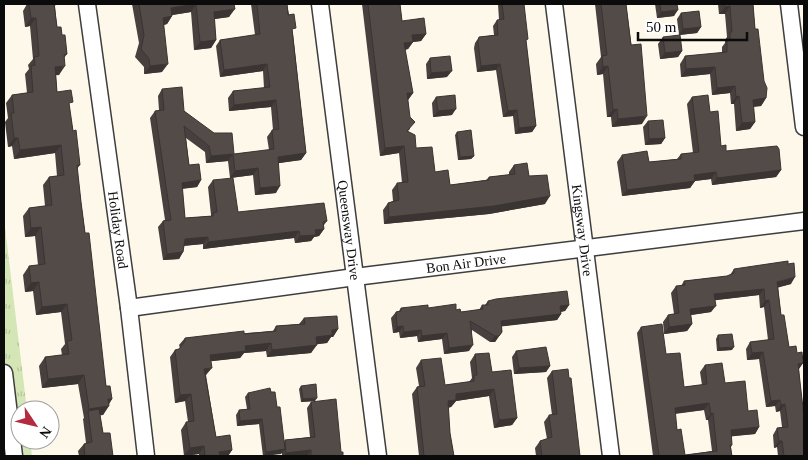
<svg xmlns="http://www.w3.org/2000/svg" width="808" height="460" viewBox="0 0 808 460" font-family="'Times New Roman',serif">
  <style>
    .grass { fill: url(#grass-tufts) }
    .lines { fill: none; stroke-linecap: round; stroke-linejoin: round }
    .minor-casing { stroke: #3e3e3e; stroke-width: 19 }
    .minor { stroke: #fff; stroke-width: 16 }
    .wall { fill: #47403e; fill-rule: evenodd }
    .shaded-wall { fill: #3a3432 }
    .building { fill: #534b48; stroke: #3a3432; fill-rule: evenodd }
    .labels { text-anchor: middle; stroke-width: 5; stroke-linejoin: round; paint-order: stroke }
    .street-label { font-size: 14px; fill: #0b0b0b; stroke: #fff }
  </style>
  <defs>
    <pattern id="grass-tufts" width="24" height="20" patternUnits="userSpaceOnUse" patternTransform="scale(1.25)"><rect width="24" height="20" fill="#d4e6b6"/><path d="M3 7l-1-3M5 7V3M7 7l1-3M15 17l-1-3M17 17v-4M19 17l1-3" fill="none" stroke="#b5c49b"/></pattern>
  </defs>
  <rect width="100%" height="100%" fill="#fef8ea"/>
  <polygon class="grass" points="4,219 27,410 20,410 20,440 30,440 32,456 4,456"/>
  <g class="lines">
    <g class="minor-casing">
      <g id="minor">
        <path id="s1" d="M87,4L129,308L146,456"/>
        <path id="s2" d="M320,4L378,456"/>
        <path id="s3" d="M554,4L611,456"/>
        <polyline points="789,4 804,127"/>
        <path id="s4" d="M129,308L355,277L804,221"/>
        <polyline points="4,373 14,456"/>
      </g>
    </g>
    <use href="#minor" class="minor"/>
  </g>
  <g class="wall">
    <polygon points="27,4 56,4 55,6 57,27 62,35 67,54 64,58 59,75 56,75 57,92 69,107 73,131 80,165 77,169 81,202 106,386 112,399 103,415 100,415 103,433 113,456 79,456 78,451 84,444 86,443 83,419 84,418 78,384 42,388 39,366 45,357 62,355 61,349 65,344 61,312 36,315 33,291 25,292 23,275 29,266 38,265 35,236 25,237 23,216 29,208 45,206 43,185 49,177 57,176 55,153 14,159 12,146 8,147 5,122 8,118 6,103 12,95 27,93 25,74 29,69 28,65 33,59 30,26 25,27 23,11"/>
    <polygon points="132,4 234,4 229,17 214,19 216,40 211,48 194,50 191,12 172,15 172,16 167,24 164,25 162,72 144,74 144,67 135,57 139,43"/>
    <polygon points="251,4 287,4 293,34 306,153 301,160 278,163 276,193 255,195 253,175 230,178 228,161 206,163 205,152 186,138 189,165 201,180 197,187 182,189 185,218 211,216 211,215 208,187 213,180 238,212 327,221 324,225 324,229 319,236 314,237 311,241 295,243 294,238 203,249 203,244 184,246 183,252 179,259 163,260 158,227 163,221 165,220 150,118 155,111 159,110 158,96 162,89 184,111 234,154 269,150 267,137 272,130 273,130 271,107 229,111 228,98 233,91 264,88 263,71 220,77 216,46 220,40 255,35"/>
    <polygon points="362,4 400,4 402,21 426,34 421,41 413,42 408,49 405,50 413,93 408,100 410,129 408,131 416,148 435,172 450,185 486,180 489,177 509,175 509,172 514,165 529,176 545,204 489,214 384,224 383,210 388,203 393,201 392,190 397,183 402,183 399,153 380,156"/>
    <polygon points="498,4 524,4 526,42 536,126 532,132 515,134 513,116 503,117 496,70 477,72 474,48 475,43 479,37 494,35 493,26 497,20 499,20"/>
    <polygon points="595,4 626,4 642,124 612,127 611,117 607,117 603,74 597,75 596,64 601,57"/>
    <polygon points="655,4 677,4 674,16 657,18"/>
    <polygon points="718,4 753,4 755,29 766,98 761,106 753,107 755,122 750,129 736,131 734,104 731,104 730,93 712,95 710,74 681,77 680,64 685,56 722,53 722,47 725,43 725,40 727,37 725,14 719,14"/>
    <polygon points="681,13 701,27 697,33 679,35 677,19"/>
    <polygon points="663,37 682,51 678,57 660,59 658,44"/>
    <polygon points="430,58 447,77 427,79 426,64"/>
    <polygon points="436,97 452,115 433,117 432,103"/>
    <polygon points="692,97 710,112 721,146 726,151 781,170 776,177 712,185 711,179 695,181 690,188 622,196 617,162 622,155 649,162 677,159 681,154 693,153 687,104"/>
    <polygon points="648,121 665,138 661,144 645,145 643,127"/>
    <polygon points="457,132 474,156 471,159 458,160 455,135"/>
    <polygon points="734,269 791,284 778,287 781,315 789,347 797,353 803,363 799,369 804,456 778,456 777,447 774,448 773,435 777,428 782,427 780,411 776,412 775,406 766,407 759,359 747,360 746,349 750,342 768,340 764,307 760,308 759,295 715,300 711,312 690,315 692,324 687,331 664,334 663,322 668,315 674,314 671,293 676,286 681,286 684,281 727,276 730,275"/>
    <polygon points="488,301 569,305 565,311 561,312 561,314 557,320 502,326 502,332 495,342 490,342 472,330 469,351 444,354 442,339 418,342 417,336 400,338 399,332 393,333 391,318 396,312 399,311 401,308 428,308 456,310 461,312 479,310 482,305 485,305"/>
    <polygon points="304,318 338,329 333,337 331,337 327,343 316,344 311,353 267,357 266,351 244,353 240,358 211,361 206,375 216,437 232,450 228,456 199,456 199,454 184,456 181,430 186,422 188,422 185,401 175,403 170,357 175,350 179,349 180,348 179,345 185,338 273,331 276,326 299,324"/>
    <path d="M641,327L684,387L702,385L700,372L705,365L725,383L748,411L759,427L755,434L731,436L732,445L731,447L732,456H653L637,333ZM704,410L706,420H708L712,451L685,455L677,430L675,414Z"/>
    <polygon points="718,335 732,350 717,351 716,339"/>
    <polygon points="516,351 550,366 546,372 514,374 512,357"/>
    <polygon points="475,354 492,372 517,418 512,425 494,428 489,396 456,401 451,407 448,408 450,433 454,456 419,456 412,394 417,387 419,386 416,368 421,360 445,385 469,382 472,378 470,362"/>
    <polygon points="552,371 580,456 536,456 535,448 540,441 547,439 544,422 549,415 552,415 547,378"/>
    <polygon points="301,386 315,401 301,402 299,389"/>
    <polygon points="271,392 277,407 284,442 285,440 310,437 307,408 311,402 343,456 282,456 282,453 263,456 259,424 237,426 236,415 239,410 247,409 245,397 248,393"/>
  </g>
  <g class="shaded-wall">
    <polygon points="196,4 191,12 166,16 171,8"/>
    <polygon points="730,6 725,14 719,14 725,7"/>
    <polygon points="235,9 229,17 208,20 214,12"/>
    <polygon points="678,10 674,16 657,18 661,12"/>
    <polygon points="172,16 167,24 158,26 163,18"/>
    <polygon points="31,18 36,18 30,26 25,27"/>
    <polygon points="701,27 697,33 679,35 683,29"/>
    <polygon points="426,34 421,41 413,42 408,49 399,50 404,43 412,35"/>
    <polygon points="216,40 211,48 194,50 200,42"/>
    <polygon points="682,51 678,57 660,59 665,53"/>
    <polygon points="168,64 162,72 144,74 150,66"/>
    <polygon points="267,64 263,71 220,77 224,70"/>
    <polygon points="500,64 496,70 477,72 481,66"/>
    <polygon points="65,66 59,75 49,76 55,67"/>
    <polygon points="608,66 603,74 597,75 603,67"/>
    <polygon points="715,67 710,74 681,77 686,69"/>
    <polygon points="452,71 447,77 427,79 431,73"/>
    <polygon points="735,86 730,93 712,95 717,88"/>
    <polygon points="407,93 413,93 408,100"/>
    <polygon points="739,96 734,104 731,104 736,97"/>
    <polygon points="766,98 761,106 748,107 753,100"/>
    <polygon points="276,100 271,107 229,111 234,105"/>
    <polygon points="456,109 452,115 433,117 438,111"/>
    <polygon points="617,109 611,117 607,117 613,110"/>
    <polygon points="517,110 513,116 503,117 508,111"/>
    <polygon points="647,116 642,124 612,127 618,119"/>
    <polygon points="755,122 750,129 736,131 742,123"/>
    <polygon points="536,126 532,132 515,134 519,128"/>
    <polygon points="14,138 18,138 12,146 8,147"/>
    <polygon points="665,138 661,144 645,145 649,139"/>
    <polygon points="61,145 55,153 14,159 20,150"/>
    <polygon points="404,146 399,153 380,156 385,148"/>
    <polygon points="306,153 301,160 273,164 278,157"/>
    <polygon points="233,154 228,161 206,163 211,156"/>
    <polygon points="474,156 471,159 458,160 460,157"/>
    <polygon points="258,168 253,175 230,178 235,171"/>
    <polygon points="781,170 776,177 712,185 717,178"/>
    <polygon points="716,172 711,179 694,181 695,181 690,188 622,196 627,190 694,175"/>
    <polygon points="201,180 197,187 177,189 182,183"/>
    <polygon points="280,186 276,193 255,195 260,188"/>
    <polygon points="550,196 545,204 489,214 384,224 389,217"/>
    <polygon points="41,227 35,236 25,237 31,228"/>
    <polygon points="324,229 319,236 314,237 311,241 295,243 300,236 315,230"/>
    <polygon points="299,231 294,238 203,249 208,242"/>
    <polygon points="208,237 203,244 180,246 185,239"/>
    <polygon points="183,252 179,259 163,260 167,254"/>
    <polygon points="795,277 791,284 773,289 777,282"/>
    <polygon points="39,282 33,291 25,292 31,283"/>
    <polygon points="764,289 759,295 709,301 714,294"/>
    <polygon points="769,300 764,307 760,308 765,301"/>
    <polygon points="67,304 61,312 36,315 42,307"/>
    <polygon points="569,305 565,311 556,312 560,306"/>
    <polygon points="716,306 711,312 685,316 690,309"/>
    <polygon points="561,314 557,320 497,327 501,321"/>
    <polygon points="692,324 687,331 664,334 669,327"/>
    <polygon points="403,326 399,332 393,333 397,327"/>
    <polygon points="338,329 333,337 331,337 327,343 311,345 316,337 332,330"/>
    <polygon points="421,330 417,336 400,338 404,332"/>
    <polygon points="447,333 442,339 418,342 422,336"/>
    <polygon points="495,336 499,336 495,342 490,342"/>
    <polygon points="271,343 266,351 244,353 240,358 205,362 210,355 245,346"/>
    <polygon points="317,345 311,353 267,357 272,350"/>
    <polygon points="473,345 469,351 444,354 449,348"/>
    <polygon points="734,347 732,350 717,351 719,348"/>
    <polygon points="763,352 759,359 747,360 752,353"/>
    <polygon points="803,363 798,370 798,364"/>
    <polygon points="550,366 546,372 514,374 519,368"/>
    <polygon points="212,368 206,375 199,376 204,369"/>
    <polygon points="84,375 78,384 42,388 48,379"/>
    <polygon points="494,389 489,396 456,401 451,407 442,408 448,401 456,394"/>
    <polygon points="191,394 185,401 175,403 180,395"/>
    <polygon points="317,398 315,401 301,402 303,399"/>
    <polygon points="108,399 112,399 106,407 109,406 103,415 89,417 88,411 83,418 89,409"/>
    <polygon points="780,400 775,406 766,407 771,401"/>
    <polygon points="709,403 704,410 670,414 675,408"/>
    <polygon points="785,404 780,411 776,412 781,405"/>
    <polygon points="713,413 708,420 706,420 711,414"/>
    <polygon points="517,418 512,425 494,428 499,420"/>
    <polygon points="262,419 259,424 237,426 240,421"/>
    <polygon points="759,427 755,434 726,437 731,430"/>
    <polygon points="779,441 782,441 777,447 774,448"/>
    <polygon points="204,446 199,454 184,456 190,448"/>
    <polygon points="285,449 281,454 264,456 266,452"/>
    <polygon points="232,450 228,456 216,456 219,452"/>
    <polygon points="311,450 307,456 284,456 286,453"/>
  </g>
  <g class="building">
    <polygon points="29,4 54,4 57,27 61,27 62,35 65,35 67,54 64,55 65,66 55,67 57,92 71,90 73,102 69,103 73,131 76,130 79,156 80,165 77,165 81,202 85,233 89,233 106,386 110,386 112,399 108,399 109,406 89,409 84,375 48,379 45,357 69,354 67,341 72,340 67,304 42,307 39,282 31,283 29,266 45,264 41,227 31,228 29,208 52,205 49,177 64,175 61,145 20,150 18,138 14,138 11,113 14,113 12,95 33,92 31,66 35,65 34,57 39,56 36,18 31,18"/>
    <polygon points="139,4 234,4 235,9 214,12 216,40 200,42 196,4 171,8 172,16 163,18 168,64 150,66 149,59 141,49 144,35"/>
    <polygon points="257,4 287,4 288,15 294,14 296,28 292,29 306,153 278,157 280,186 260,188 258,168 235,171 233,154 211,156 209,146 184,126 189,165 199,164 201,180 182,183 185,218 213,216 213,213 217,212 213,180 233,178 238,212 324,203 327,221 323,222 324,229 315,230 316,235 300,236 299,231 208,242 208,237 185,239 183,252 167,254 163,221 171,220 155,111 164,110 162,89 182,87 184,111 214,133 232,133 234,154 274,149 272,130 279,129 276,100 234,105 233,91 270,87 267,64 224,70 220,40 260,34"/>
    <polygon points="368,4 400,4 402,21 424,18 426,34 412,35 413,42 404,43 413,93 407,93 410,117 415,122 407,131 415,135 416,148 432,147 435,172 448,170 450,185 489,180 489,177 515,174 514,165 527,163 529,176 547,175 550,196 494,206 389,217 388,203 399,200 397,183 408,182 404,146 385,148"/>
    <polygon points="502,4 524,4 528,39 526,40 536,126 519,128 517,110 508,111 500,64 481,66 478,42 479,37 498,35 497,20 504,19"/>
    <polygon points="601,4 626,4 631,45 641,44 647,116 618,119 617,109 613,110 608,66 603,67 602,56 607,55"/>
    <polygon points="660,4 677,4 678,10 661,12"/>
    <polygon points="724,4 753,4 755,29 758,29 764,81 767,88 766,98 753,100 755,122 742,123 739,96 736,97 735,86 717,88 715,67 686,69 685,56 727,52 727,39 730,39 730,32 732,32 730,6 725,7"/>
    <polygon points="699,11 701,27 683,29 681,13"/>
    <polygon points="680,35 682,51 665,53 663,37"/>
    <polygon points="450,56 452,71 431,73 430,58"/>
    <polygon points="455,95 456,109 438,111 436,97"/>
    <polygon points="708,95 710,112 718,111 721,146 726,145 726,151 777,146 779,149 781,170 717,178 716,172 694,175 695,181 627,190 622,155 647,151 649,162 681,159 681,154 699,152 692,97"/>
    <polygon points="663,120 665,138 649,139 648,121"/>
    <polygon points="471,130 474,156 460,157 457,132"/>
    <polygon points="788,261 788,264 794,263 795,277 777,282 781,315 784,315 789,347 796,346 797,353 802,352 803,363 798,364 804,417 804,456 784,456 782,441 779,441 777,428 788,427 785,404 781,405 780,400 771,401 763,352 752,353 750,342 774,339 769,300 765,301 764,289 714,294 716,306 690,309 692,324 669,327 668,315 679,313 676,286 685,285 684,281 727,276 734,273 734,269"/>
    <polygon points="567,291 569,305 560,306 561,314 501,321 502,332 499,336 495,336 470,321 473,345 449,348 447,333 422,336 421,330 404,332 403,326 397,327 396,312 401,311 401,308 428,305 428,308 456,304 456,310 460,309 461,312 483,309 482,305 488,305 488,301 496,299"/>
    <polygon points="337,316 338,329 332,330 332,335 316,337 317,345 272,350 271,343 245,346 246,351 210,355 212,368 204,369 216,437 230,435 232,450 219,452 220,456 205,456 204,446 190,448 186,422 194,421 191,394 180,395 175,350 179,349 185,341 185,338 244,331 244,334 276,331 276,326 305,324 304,318"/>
    <path d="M662,324L666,354L680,353L684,387L707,384L705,365L722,363L725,383L745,381L748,411L757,410L759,427L731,430L732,445H730L732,456H659L641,327ZM709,403L711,414L713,413L717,451L685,455L681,429L677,430L675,408Z"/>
    <polygon points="732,334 734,347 719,348 718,335"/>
    <polygon points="546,347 550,366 519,368 516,351"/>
    <polygon points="489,353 492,372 511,370 517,418 499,420 494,389 456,394 456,400 448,401 450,433 454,456 424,456 417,387 425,386 421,360 441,358 445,385 474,381 474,375 477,375 475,354"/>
    <polygon points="568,369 569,378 571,378 580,456 542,456 540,441 552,437 549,415 557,414 552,371"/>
    <polygon points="316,384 317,398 303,399 301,386"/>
    <polygon points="270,388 271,392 275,392 277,407 280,407 285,449 266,452 262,419 240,421 239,410 250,409 248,393"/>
    <polygon points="336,399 341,452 343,452 343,456 311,456 311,450 286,453 285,440 315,437 311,402"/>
    <polygon points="99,409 103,433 110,433 113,456 85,456 84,444 92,442 88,411"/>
  </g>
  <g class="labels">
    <g class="street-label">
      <text dy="5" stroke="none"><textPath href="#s1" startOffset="228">Holiday Road</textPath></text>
      <text dy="5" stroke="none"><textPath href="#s2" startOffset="228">Queensway Drive</textPath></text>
      <text dy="5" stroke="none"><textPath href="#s3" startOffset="228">Kingsway Drive</textPath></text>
      <text dy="5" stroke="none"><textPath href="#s4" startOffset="340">Bon Air Drive</textPath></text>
    </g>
  </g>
  <rect width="808" height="460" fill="none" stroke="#0b0b0b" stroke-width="10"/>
  <g transform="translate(35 425) rotate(125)"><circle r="24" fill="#ffffff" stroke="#9d9d9d"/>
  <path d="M0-4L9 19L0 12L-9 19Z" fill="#b42a3f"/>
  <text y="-8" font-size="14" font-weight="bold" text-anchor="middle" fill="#0b0b0b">N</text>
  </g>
  <path d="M638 32v8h109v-8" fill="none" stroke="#0b0b0b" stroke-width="2.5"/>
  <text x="646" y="32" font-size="15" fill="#0b0b0b" stroke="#ffffff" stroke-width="4" paint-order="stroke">50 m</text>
</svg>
